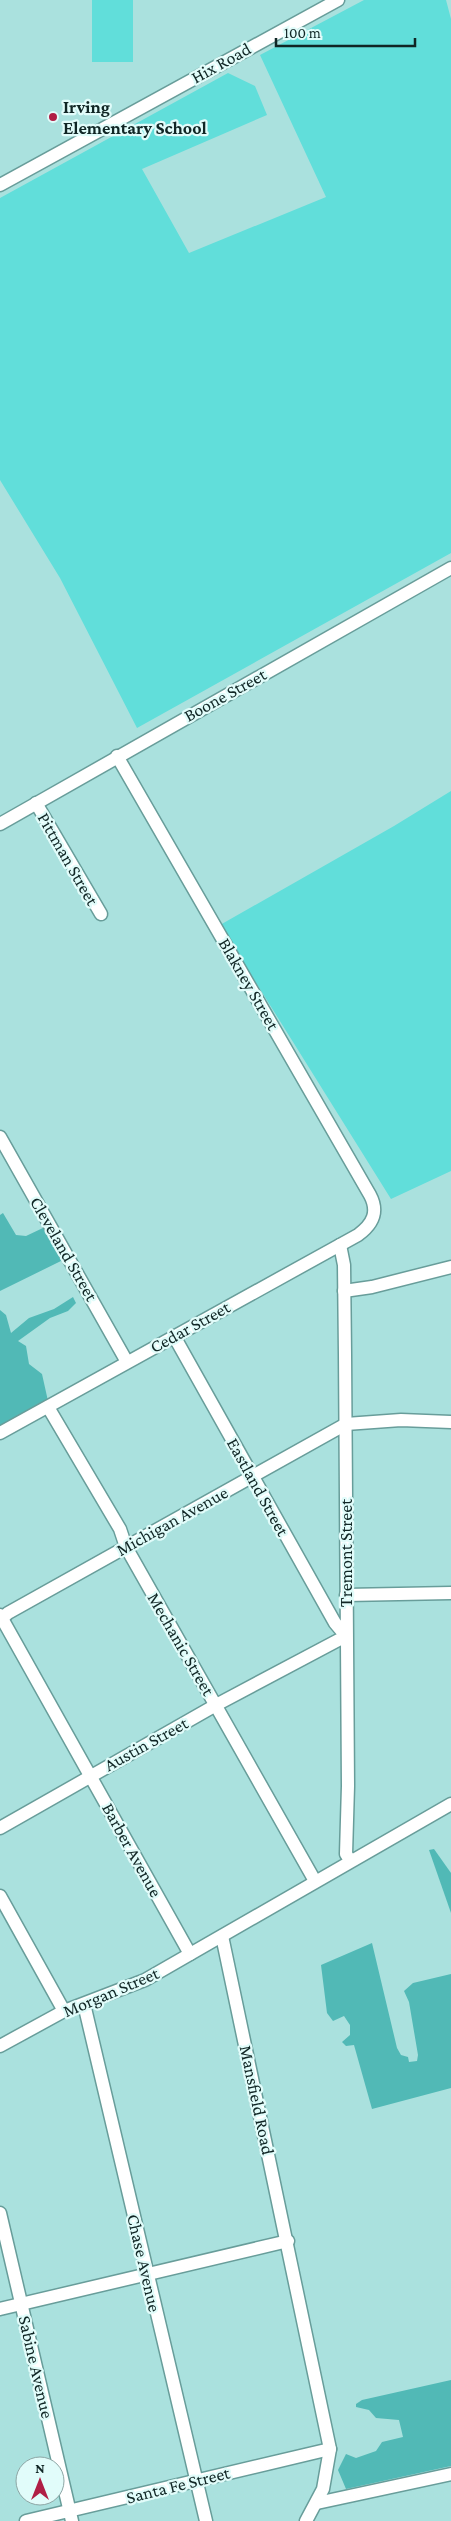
<svg xmlns="http://www.w3.org/2000/svg" width="451" height="2521" viewBox="0 0 451 2521" font-family="'Crimson Pro',serif">
  <style>
    .green { fill: #61deda }
    .forest { fill: #51b9b6 }
    .lines { fill: none; stroke-linecap: round; stroke-linejoin: round }
    .minor-casing { stroke: #689d9a; stroke-width: 15 }
    .minor { stroke: #fff; stroke-width: 12 }
    .poi-dot { fill: #b01e45; stroke: #e1fcfa; stroke-width: 2 }
    .labels { text-anchor: middle; stroke-width: 4.5; stroke-linejoin: round; paint-order: stroke }
    .street-label { font-size: 18px; fill: #102625; stroke: #e1fcfa }
    .poi-label { font-size: 18px; font-weight: bold; fill: #102625; stroke: #e1fcfa; text-anchor: start }
  </style>
  <rect width="100%" height="100%" fill="#aae1de"/>
  <g class="green">
    <rect x="92" y="0" width="41" height="62"/>
    <polygon points="364,0 446,0 451,19 451,553 137,728 60,578 0,480 0,198 228,73 255,86 267,115 142,169 189,253 326,197 260,55"/>
    <polygon points="451,791 451,1171 391,1199 220,925 394,826"/>
  </g>
  <g class="forest">
    <polygon points="3,1213 16,1235 26,1236 45,1227 63,1260 0,1291 0,1215"/>
    <polygon points="73,1297 76,1303 68,1311 50,1318 18,1341 26,1346 29,1364 42,1374 48,1401 0,1429 0,1310 6,1315 11,1333 29,1318 54,1309"/>
    <polygon points="434,1849 451,1873 451,1913 429,1850"/>
    <polygon points="372,1943 397,2048 401,2055 408,2057 409,2062 417,2061 418,2055 409,2002 404,1991 413,1983 451,1974 451,2088 372,2109 354,2045 346,2046 342,2042 350,2035 350,2025 344,2016 333,2021 327,2013 321,1965"/>
    <polygon points="451,2380 451,2466 346,2489 338,2470 346,2454 356,2458 376,2451 382,2442 403,2437 399,2420 376,2418 369,2410 356,2407 356,2404 362,2400"/>
  </g>
  <g class="lines">
    <g class="minor-casing">
      <g id="minor">
        <polyline points="0,185 338,0"/>
        <polyline points="36,803 101,914"/>
        <polyline points="0,824 451,568"/>
        <polyline points="0,1137 127,1362"/>
        <polyline points="340,1245 344,1265 345,1354 348,1786 346,1854 350,1860"/>
        <polyline points="344,1291 372,1287 451,1267"/>
        <polyline points="48,1407 120,1529 126,1547 315,1881"/>
        <path d="M0,1433L358,1235C373,1224 379,1212 370,1195L117,756"/>
        <polyline points="346,1595 451,1593"/>
        <polyline points="0,1615 190,1954"/>
        <polyline points="0,1620 8,1613 346,1424 401,1420 451,1422"/>
        <polyline points="0,1828 216,1705 346,1636 335,1623 174,1336"/>
        <polyline points="0,1896 64,2011"/>
        <polyline points="222,1936 330,2449 323,2489 306,2521"/>
        <polyline points="84,2004 206,2521"/>
        <polyline points="0,2046 64,2011 145,1980 451,1804"/>
        <polyline points="0,2213 72,2521"/>
        <polyline points="0,2309 288,2241"/>
        <polyline points="317,2503 451,2474"/>
        <polyline points="26,2521 330,2449"/>
      </g>
    </g>
    <use href="#minor" class="minor"/>
  </g>
  <circle class="poi-dot" cx="53" cy="117" r="5"/>
  <g class="labels">
    <g class="street-label">
      <text transform="translate(221 63) rotate(-29)" y="6">Hix Road</text>
      <text transform="translate(225 695) rotate(-29)" y="6">Boone Street</text>
      <text transform="translate(68 859) rotate(60)" y="6">Pittman Street</text>
      <text transform="translate(249 984) rotate(60)" y="6">Blakney Street</text>
      <text transform="translate(64 1249) rotate(60)" y="6">Cleveland Street</text>
      <text transform="translate(190 1327) rotate(-29)" y="6">Cedar Street</text>
      <text transform="translate(258 1487) rotate(61)" y="6">Eastland Street</text>
      <text transform="translate(172 1521) rotate(-29)" y="6">Michigan Avenue</text>
      <text transform="translate(346 1553) rotate(-90)" y="6">Tremont Street</text>
      <text transform="translate(181 1644) rotate(60)" y="6">Mechanic Street</text>
      <text transform="translate(146 1744) rotate(-29)" y="6">Austin Street</text>
      <text transform="translate(132 1850) rotate(61)" y="6">Barber Avenue</text>
      <text transform="translate(111 1992) rotate(-23)" y="6">Morgan Street</text>
      <text transform="translate(257 2100) rotate(78)" y="6">Mansfield Road</text>
      <text transform="translate(144 2263) rotate(77)" y="6">Chase Avenue</text>
      <text transform="translate(36 2367) rotate(77)" y="6">Sabine Avenue</text>
      <text transform="translate(178 2485) rotate(-14)" y="6">Santa Fe Street</text>
    </g>
    <g class="poi-label">
      <text x="63" y="113">Irving<tspan x="63" dy="21">Elementary School</tspan></text>
    </g>
  </g>
  <g transform="translate(40 2481)"><circle r="24" fill="#e1fcfa" stroke="#8da6a5"/>
  <path d="M0-4L9 19L0 12L-9 19Z" fill="#b01e45"/>
  <text y="-8" font-size="14" font-weight="bold" text-anchor="middle" fill="#102625">N</text>
  </g>
  <path d="M276 38v8h139v-8" fill="none" stroke="#102625" stroke-width="2.5"/>
  <text x="284" y="38" font-size="15" fill="#102625" stroke="#e1fcfa" stroke-width="4" paint-order="stroke">100 m</text>
</svg>
